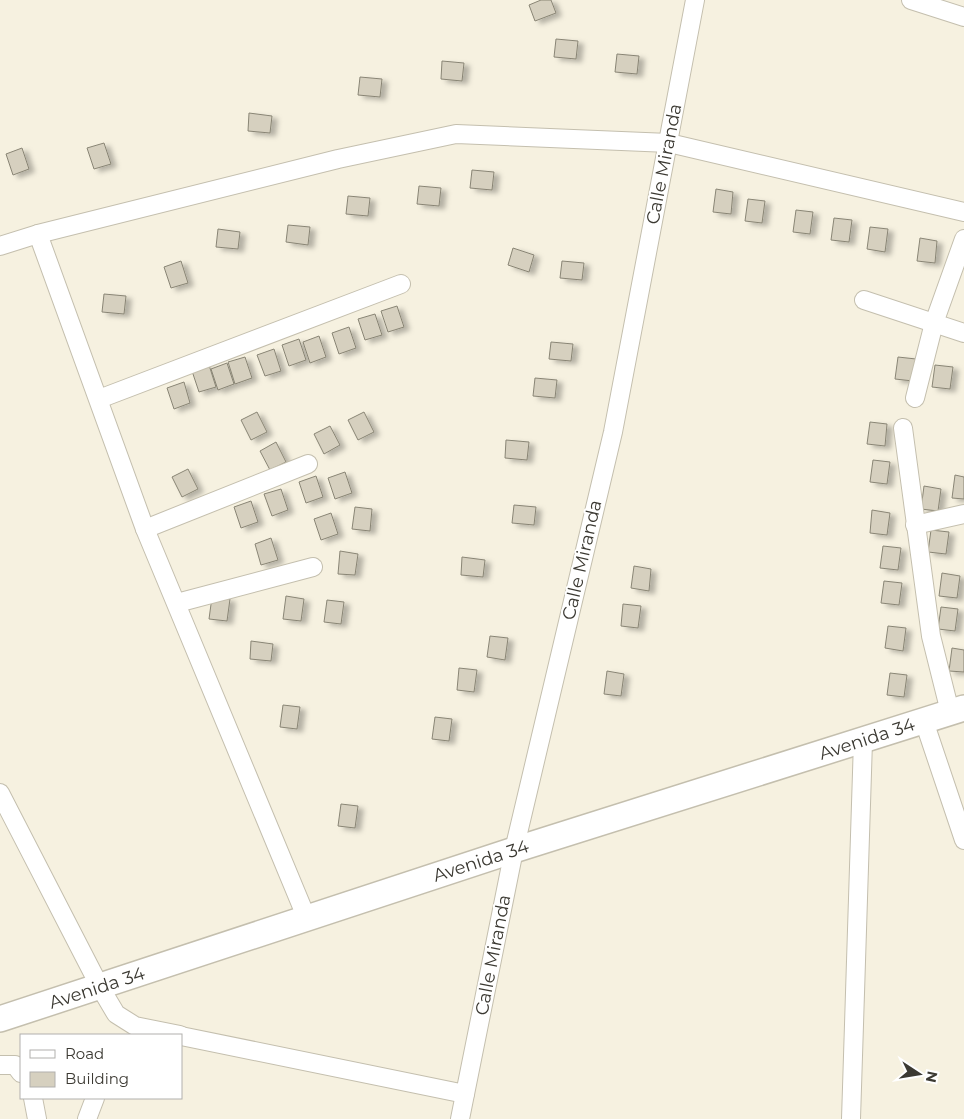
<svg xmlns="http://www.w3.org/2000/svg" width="964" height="1119" viewBox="0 0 964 1119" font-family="Montserrat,sans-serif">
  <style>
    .building { fill: #d6d0bf; stroke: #898575; filter: url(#shadow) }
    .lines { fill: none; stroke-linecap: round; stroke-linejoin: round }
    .street-casing { stroke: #c4bfae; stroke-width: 20 }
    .secondary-casing { stroke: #c4bfae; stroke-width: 28 }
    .street { stroke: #fff; stroke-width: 18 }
    .secondary { stroke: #fff; stroke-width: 25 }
    .labels { text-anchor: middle; stroke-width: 4; stroke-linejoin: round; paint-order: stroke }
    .street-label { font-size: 18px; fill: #3b3932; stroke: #fff }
  </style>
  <defs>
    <filter id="shadow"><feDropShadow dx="5.5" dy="3" stdDeviation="2.5" flood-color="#0004"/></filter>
  </defs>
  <rect width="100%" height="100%" fill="#f6f1e0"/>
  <g class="building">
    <polygon points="541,0 551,0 556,13 535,21 529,5"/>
    <polygon points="556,39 578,41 576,59 554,57"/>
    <polygon points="617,54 639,56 637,74 615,72"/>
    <polygon points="442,61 464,63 462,81 441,79"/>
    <polygon points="360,77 382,79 380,97 358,95"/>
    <polygon points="249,113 272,116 270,133 248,131"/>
    <polygon points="104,143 111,164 94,169 87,148"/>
    <polygon points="22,148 29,169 13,175 6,154"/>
    <polygon points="472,170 494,172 492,190 470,188"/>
    <polygon points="419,186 441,188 439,206 417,204"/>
    <polygon points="716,189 733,192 731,214 713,212"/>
    <polygon points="348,196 370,198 368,216 346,214"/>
    <polygon points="748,199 765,201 762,223 745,221"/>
    <polygon points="796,210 813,212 810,234 793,232"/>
    <polygon points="834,218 852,220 849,242 831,240"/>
    <polygon points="288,225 310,227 308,245 286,242"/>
    <polygon points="870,227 888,229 885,252 867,249"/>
    <polygon points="218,229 240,232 238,249 216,247"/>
    <polygon points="920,238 937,241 935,263 917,261"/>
    <polygon points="513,248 534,255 529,272 508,265"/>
    <polygon points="181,261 188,283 171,288 164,267"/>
    <polygon points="562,261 584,263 582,280 560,278"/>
    <polygon points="104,294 126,296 124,314 102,312"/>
    <polygon points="397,306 404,327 388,332 381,311"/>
    <polygon points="375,314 382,335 365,340 358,319"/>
    <polygon points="349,327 356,348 339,354 332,333"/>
    <polygon points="319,336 326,357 310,363 303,342"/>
    <polygon points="299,339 306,360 289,366 282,345"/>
    <polygon points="551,342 573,344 571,361 549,359"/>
    <polygon points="274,349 281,371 265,376 257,355"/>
    <polygon points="245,357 252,378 235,384 228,362"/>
    <polygon points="898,357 916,359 913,381 895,379"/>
    <polygon points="227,363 234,384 218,390 211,369"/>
    <polygon points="209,365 216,387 199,392 192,371"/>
    <polygon points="935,365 953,367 950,389 932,387"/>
    <polygon points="535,378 557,380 555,398 533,396"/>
    <polygon points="184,382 190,403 174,409 167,388"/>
    <polygon points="257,412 267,432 251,440 241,420"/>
    <polygon points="364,412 374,432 358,440 348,420"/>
    <polygon points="870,422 887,424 885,446 867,444"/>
    <polygon points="330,426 340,445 324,454 314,434"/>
    <polygon points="506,440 529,442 527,460 505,458"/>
    <polygon points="276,442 286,462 270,470 260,451"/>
    <polygon points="873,460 890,462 887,484 870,482"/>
    <polygon points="188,469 198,489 182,497 172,477"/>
    <polygon points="345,472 352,493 335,499 328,478"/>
    <polygon points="955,475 964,477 964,499 952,498"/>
    <polygon points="316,476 323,497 306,503 299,482"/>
    <polygon points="924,486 941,489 938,511 921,509"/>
    <polygon points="281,489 288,510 272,516 264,494"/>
    <polygon points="251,501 258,522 241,528 234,507"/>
    <polygon points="514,505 536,507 534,525 512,523"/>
    <polygon points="355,507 372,509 370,531 352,529"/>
    <polygon points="872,510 890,513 887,535 870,533"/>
    <polygon points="331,513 338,534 321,540 314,519"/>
    <polygon points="931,530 949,532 946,554 928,552"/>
    <polygon points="271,538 278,560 261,565 255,544"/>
    <polygon points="883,546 901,548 898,570 880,568"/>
    <polygon points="340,551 358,554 355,575 338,574"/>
    <polygon points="462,557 485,560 483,577 461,575"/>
    <polygon points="634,566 651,569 649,591 631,588"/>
    <polygon points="942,573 960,576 957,598 939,596"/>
    <polygon points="884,581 902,583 899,605 881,603"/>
    <polygon points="286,596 304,599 301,621 283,619"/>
    <polygon points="212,597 230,599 227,621 209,619"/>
    <polygon points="327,600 344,602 341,624 324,622"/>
    <polygon points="623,604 641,606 638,628 621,626"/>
    <polygon points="941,607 958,609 955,631 938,629"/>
    <polygon points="888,626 906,628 903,651 885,648"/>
    <polygon points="490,636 508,638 505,660 487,657"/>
    <polygon points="251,641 273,644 271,661 250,659"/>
    <polygon points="952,648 964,650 964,672 949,671"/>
    <polygon points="459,668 477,670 474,692 457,690"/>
    <polygon points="607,671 624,674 621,696 604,694"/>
    <polygon points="890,673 907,675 904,697 887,695"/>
    <polygon points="283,705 300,707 297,729 280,727"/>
    <polygon points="435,717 452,719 449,741 432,739"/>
    <polygon points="341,804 358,806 355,828 338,826"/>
  </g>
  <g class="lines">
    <g class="street-casing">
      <g id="street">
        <polyline points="911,0 964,17"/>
        <polyline points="38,234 145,529 307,919"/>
        <polyline points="0,246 38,234 338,159 456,134 669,143 964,212"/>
        <polyline points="864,300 964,333"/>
        <polyline points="915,398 934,323 964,239"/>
        <polyline points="99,399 401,284"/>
        <polyline points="903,428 931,636 950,712"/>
        <polyline points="915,525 964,514"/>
        <polyline points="145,529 308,464"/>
        <polyline points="177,603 313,567"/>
        <polyline points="924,721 964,840"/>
        <polyline points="0,793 100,987 116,1014 135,1026 180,1035"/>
        <polyline points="181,1036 465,1094"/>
        <polyline points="0,1065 15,1065 21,1073"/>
        <polyline points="33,1098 37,1119"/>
        <polyline points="87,1119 95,1098"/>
        <polyline points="460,1119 514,850 613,432 695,0"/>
        <polyline points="851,1119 863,741"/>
      </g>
    </g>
    <g class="secondary-casing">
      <polyline id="secondary" points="0,1019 514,850 964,708"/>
    </g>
    <use href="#street" class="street"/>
    <use href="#secondary" class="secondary"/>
  </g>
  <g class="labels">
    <g class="street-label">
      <text transform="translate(664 164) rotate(-79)" y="6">Calle Miranda</text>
      <text transform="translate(582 560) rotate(-77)" y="6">Calle Miranda</text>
      <text transform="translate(867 739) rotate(-18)" y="6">Avenida 34</text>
      <text transform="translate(481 861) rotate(-18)" y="6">Avenida 34</text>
      <text transform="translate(493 955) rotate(-79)" y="6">Calle Miranda</text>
      <text transform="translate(97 988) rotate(-18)" y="6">Avenida 34</text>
    </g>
  </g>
  <rect x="20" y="1034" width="162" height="65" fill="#ffffff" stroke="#b1b0ad"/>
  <rect x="30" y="1050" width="25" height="8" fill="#ffffff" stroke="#b1b0ad"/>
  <text x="65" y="1059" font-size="15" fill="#3b3932">Road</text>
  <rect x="30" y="1072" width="25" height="15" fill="#d6d0bf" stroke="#b1b0ad"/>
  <text x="65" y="1084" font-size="15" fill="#3b3932">Building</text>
  <g transform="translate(919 1074) rotate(102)" stroke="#ffffff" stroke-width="4" paint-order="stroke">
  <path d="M0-4L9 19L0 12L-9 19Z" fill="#3b3932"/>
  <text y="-8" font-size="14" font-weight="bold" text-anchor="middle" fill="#3b3932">N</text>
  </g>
</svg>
